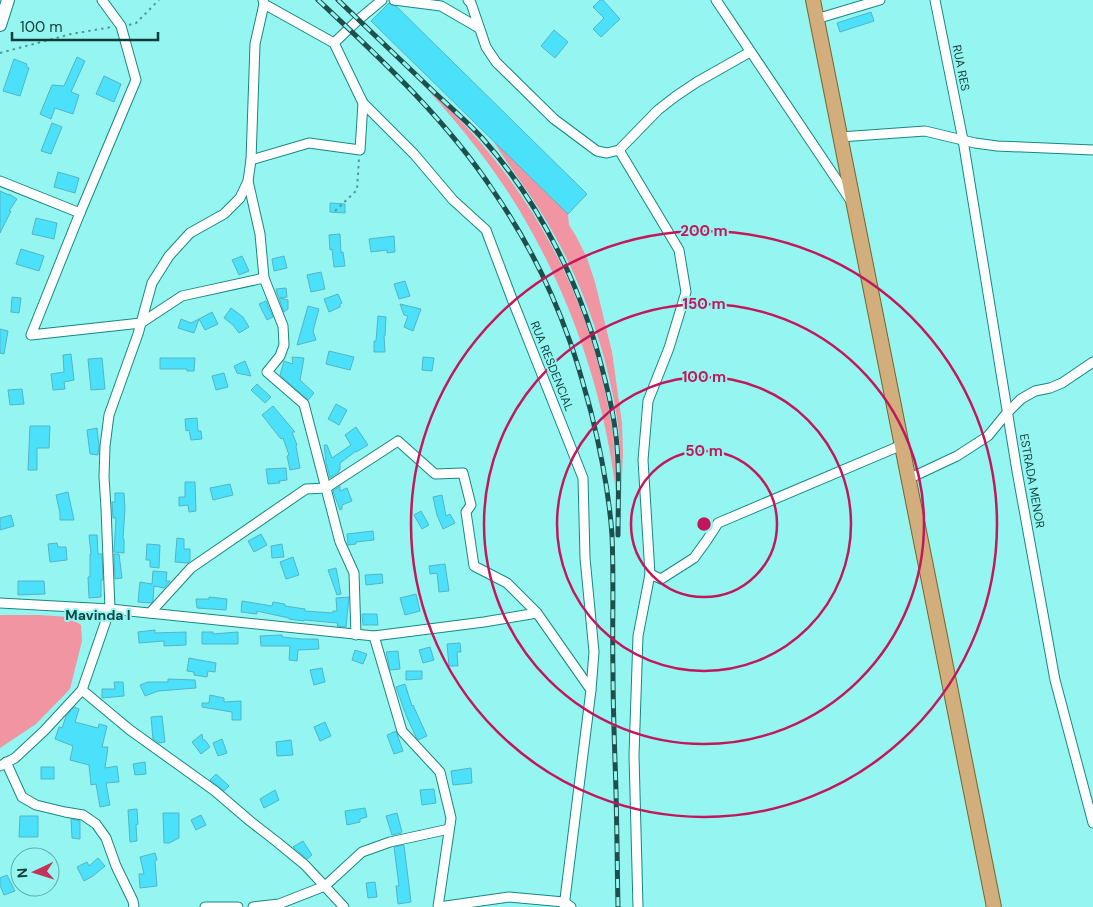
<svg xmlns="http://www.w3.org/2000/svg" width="1093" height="907" viewBox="0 0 1093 907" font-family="'DM Sans',sans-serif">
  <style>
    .green { fill: #f195a2 }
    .building { fill: #4be1fa; stroke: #54b4c5 }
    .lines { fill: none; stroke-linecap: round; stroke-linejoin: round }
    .street-casing { stroke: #178783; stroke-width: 11 }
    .secondary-casing { stroke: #178783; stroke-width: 14 }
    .primary-casing { stroke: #7a632c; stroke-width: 16 }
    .path { stroke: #529894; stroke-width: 2; stroke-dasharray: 2.5 4; stroke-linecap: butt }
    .street { stroke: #fff; stroke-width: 9 }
    .secondary { stroke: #fff; stroke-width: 12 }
    .primary { stroke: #d1ae7c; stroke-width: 14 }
    .rail-casing { stroke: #1e4f4d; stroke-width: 5 }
    .rail { stroke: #95f6f1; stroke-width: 3; stroke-dasharray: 9; stroke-linecap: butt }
    .ring { fill: none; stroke: #c2185b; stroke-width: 2.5 }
    .labels { text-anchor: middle; stroke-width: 4; stroke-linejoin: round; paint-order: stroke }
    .street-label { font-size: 12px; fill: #113c3a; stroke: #95f6f1 }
    .neighbourhood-label { font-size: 14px; font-weight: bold; fill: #0f4745; stroke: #95f6f1 }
    .centre { fill: #c2185b; stroke: #95f6f1; stroke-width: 2.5 }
    .ring-label { font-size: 15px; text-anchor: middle; font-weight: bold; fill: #c2185b; stroke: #95f6f1; stroke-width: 4; stroke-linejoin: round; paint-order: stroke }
  </style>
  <rect width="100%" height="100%" fill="#95f6f1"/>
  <g class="green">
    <path d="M418,79C526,176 591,290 613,434C615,453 615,472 616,491C603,386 566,282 508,192C482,152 451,115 418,79Z"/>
    <path d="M492,139L568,214L569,225L576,236L587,258L595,282L612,352L622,423L623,454L621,497C621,473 621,449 618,425C608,354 583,283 547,222C530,193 509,167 492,139Z"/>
    <polygon points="0,615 40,615 69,617 81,625 82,641 70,689 36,724 0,748"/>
  </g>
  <g class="building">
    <polygon points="600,0 603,0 620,19 601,37 593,29 604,18 593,7"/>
    <polygon points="389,3 391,5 396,6 587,194 568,214 371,21"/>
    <polygon points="871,12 874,21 840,32 837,23"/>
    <polygon points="554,30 568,42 555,58 541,46"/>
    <polygon points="77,57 85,61 71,92 79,95 73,114 55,108 51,119 40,114 52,85 64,86"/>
    <polygon points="14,59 27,64 26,66 29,68 20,96 3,91"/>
    <polygon points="104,76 121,84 114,102 96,94"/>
    <polygon points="52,123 62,127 51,154 41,151"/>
    <polygon points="58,172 79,178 75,193 54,187"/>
    <polygon points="0,191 9,195 9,194 17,199 9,211 11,211 0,233"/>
    <polygon points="330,203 345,204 345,213 330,212"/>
    <polygon points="36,218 57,223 54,239 32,234"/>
    <polygon points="340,234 341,253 343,252 345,266 334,267 332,249 330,250 329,235"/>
    <polygon points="394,236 395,252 387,253 387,250 371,252 369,239"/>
    <polygon points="21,249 44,256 39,271 16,264"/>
    <polygon points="242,256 249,271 239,275 232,260"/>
    <polygon points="284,256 287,268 274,271 272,259"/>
    <polygon points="321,272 325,289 311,292 307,275"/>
    <polygon points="405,281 410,296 399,299 394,284"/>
    <polygon points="286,288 287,297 280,298 288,300 288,309 284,312 277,293 276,289"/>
    <polygon points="338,294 342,303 340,304 340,307 329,312 324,299"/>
    <polygon points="12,297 21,298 19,313 11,312"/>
    <polygon points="266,301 273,317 267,320 259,304"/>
    <polygon points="400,304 421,309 413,331 404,327 408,316 404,315"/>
    <polygon points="308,306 319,309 313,331 316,340 297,345"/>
    <polygon points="231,308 243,317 249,327 239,333 233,325 224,318"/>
    <polygon points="212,312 218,324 205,330 199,319"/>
    <polygon points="378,316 386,317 385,336 384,336 385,352 374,352 374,341 376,341"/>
    <polygon points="181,319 191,323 199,319 194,333 178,328"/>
    <polygon points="0,329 8,331 4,354 0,353"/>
    <polygon points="329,351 354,357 350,370 326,364"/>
    <polygon points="71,354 74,380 64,382 65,389 53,390 51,374 64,372 63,355"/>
    <polygon points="292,357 304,358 300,380 314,393 308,400 280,375 284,361 293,364"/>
    <polygon points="423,357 434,358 432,371 422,370"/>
    <polygon points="102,358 105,389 91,390 88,359"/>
    <polygon points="160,358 195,358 194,371 187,371 187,369 160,369"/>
    <polygon points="245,361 251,376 237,373 234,366"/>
    <polygon points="224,373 228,387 216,390 212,376"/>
    <polygon points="257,384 271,397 265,403 251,390"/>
    <polygon points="22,389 24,404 10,405 8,390"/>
    <polygon points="336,404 347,410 339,425 328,419"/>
    <polygon points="273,406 295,432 292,432 297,445 296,446 300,468 290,470 287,456 289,455 283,438 281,439 262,415"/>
    <polygon points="197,418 198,431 201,431 202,439 191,440 189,430 186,431 185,419"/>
    <polygon points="30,426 50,426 49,448 37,448 37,470 28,470"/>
    <polygon points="356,427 368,445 356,452 356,451 340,463 340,470 338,470 339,472 330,478 326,462 324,445 327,445 332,458 351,445 345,435"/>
    <polygon points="97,428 99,446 98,455 90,454 87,430"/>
    <polygon points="286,468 287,480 279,481 280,483 268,484 266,469"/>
    <polygon points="185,482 195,482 196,511 189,512 188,505 179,506 179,497 185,497"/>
    <polygon points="230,484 233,495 213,500 210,488"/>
    <polygon points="340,486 340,491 347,488 352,501 342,505 342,509 340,510 333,491"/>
    <polygon points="68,492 74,520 60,520 60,513 56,495"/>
    <polygon points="115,493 124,493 125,509 123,539 124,539 124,553 114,552 116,518 113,518 112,502 115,502"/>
    <polygon points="442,495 446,516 450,514 455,523 443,529 437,515 433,497"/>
    <polygon points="421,511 429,525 422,529 414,515"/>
    <polygon points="11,515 14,526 0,530 0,518"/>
    <polygon points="373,531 374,540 356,542 356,544 348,545 347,534"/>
    <polygon points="261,534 267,545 254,552 248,541"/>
    <polygon points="89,535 97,535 98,554 102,554 103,580 101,580 101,597 89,598 88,577 90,577 90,554 91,554"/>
    <polygon points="177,538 184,539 184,549 190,549 190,561 188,563 175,562"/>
    <polygon points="57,543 58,547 66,547 67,560 50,562 48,544"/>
    <polygon points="147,544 160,545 159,568 150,567 150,560 146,560"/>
    <polygon points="282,544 284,557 272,558 271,546"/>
    <polygon points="114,554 119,554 122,578 115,579"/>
    <polygon points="293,557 299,575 286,579 280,562"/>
    <polygon points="445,564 449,591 439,592 437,573 430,574 429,566"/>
    <polygon points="336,568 341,594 337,595 328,570"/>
    <polygon points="153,571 167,572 166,581 170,581 164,588 154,586 153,601 151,603 138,602 140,582 152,584"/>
    <polygon points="382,574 383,583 366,585 365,575"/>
    <polygon points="18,581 44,581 45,594 18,595"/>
    <polygon points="416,594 420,611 405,615 400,598"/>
    <polygon points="209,597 227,599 226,610 197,608 196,599 209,599"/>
    <polygon points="349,597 346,627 337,626 338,623 304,620 304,621 289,619 289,618 257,611 257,614 241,612 242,601 272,606 273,602 285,604 285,606 305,609 305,611 333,613 333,611 337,611 336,598"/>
    <polygon points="362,614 377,614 378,625 363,625"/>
    <polygon points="155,630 155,633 186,632 186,645 164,646 164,641 139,643 138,632"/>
    <polygon points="202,632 213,632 213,634 238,632 238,644 202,644"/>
    <polygon points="282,635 282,637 302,639 318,639 319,649 298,650 297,661 289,660 290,646 261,646 260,636"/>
    <polygon points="460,643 461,652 457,652 458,666 449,666 447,644"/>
    <polygon points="430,647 434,660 423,663 419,650"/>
    <polygon points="355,650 367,654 363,664 352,660"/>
    <polygon points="398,651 400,669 390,670 386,652"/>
    <polygon points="189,658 216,663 215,672 208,671 207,677 194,675 194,672 187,671"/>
    <polygon points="322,668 325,682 314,685 310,670"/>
    <polygon points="406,671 422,671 422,679 406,680"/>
    <polygon points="168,679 195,680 196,688 158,691 145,696 140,685 148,682 168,682"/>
    <polygon points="114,682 123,682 124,696 102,698 102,689 115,689"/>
    <polygon points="405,684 412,706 413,705 427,736 418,740 416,737 406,715 396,687"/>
    <polygon points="210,695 224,698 224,702 241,701 241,720 232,720 232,712 202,707 202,703 209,703"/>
    <polygon points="74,707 79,709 75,722 98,728 99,724 107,726 102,747 108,747 105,768 117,766 119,782 106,783 110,805 100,807 96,784 91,785 89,765 70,760 73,746 55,739 59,727 62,728 66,716"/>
    <polygon points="162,716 165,742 159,743 153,739 151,717"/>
    <polygon points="325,722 331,736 320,741 314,727"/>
    <polygon points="396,731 403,751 394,754 387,735"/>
    <polygon points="202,734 203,740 205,740 210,747 201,754 192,742"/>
    <polygon points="222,739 227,753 218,756 213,743"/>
    <polygon points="291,740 293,755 277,756 276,742"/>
    <polygon points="145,762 146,774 135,775 133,764"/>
    <rect x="41" y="767" width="13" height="12"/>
    <polygon points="471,768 472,783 453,785 451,771"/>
    <polygon points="216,774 229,786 224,791 210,780"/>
    <polygon points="434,789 436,803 422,805 420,790"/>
    <polygon points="275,790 279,800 264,808 260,799"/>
    <polygon points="365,808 367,817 360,819 360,822 347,825 345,811"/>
    <polygon points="137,809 138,824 136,825 137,841 130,842 128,810"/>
    <polygon points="163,813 179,813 179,838 169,843 164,843"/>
    <polygon points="397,813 402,832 401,833 392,835 386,816"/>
    <polygon points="201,815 206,825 196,830 191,820"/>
    <polygon points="20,816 38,816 38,837 19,837"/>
    <polygon points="71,819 80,821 80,839 72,838"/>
    <polygon points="303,841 312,855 307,859 293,847"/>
    <polygon points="404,845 411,902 398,904 396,886 399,886 394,847"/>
    <polygon points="155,853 157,860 155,861 157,886 140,888 139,874 144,874 140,857"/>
    <polygon points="98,858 105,866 93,876 84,881 77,867 87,862 89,866"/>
    <polygon points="7,875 15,891 4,895 0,885 0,878"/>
    <polygon points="375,882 377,897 368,898 366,883"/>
  </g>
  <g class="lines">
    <g class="street-casing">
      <g id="street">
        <polyline points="394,0 441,6 479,28"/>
        <polyline points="468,0 471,3 486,47 496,62 554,119 597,151 607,153 619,150 658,110 676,96 697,82 750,52"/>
        <polyline points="716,0 851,201"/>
        <polyline points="935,0 963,140 1017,471 1055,680 1093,823"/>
        <polyline points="264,4 334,43"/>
        <polyline points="816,19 880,0"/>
        <polyline points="363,103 414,154 453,200 486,230 512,299 583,478 585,558 594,652 591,690"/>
        <polyline points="840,137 925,131 975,143 997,146 1093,150"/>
        <polyline points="619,150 679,250 686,292 669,348 648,401 643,460 650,574"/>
        <polyline points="251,160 309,143 360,150 363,103 334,43 358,20 382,0"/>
        <polyline points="0,181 80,213 31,335 141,323 182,296 264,278"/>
        <polyline points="248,181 260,234 264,278 283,326 284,345 280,356 267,372 304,404 340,542 354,573 356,635"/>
        <polyline points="80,213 136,80 121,26 102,0"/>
        <polyline points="908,479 957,456 988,436 1006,414 1021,399 1035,391 1050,388 1062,383 1093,362"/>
        <polyline points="0,603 110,609 374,636 484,622 537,613"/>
        <polyline points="150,613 191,568 306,489 326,488 398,441 435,474 463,473 471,505 466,512 474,566 507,583 537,613 591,690 564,907"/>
        <polyline points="374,636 402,731 440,772 451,818 438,907"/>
        <polyline points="82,690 130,730 215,791 250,821 277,842 305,865 344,907"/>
        <polyline points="6,762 22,797 36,805 65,812 83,815 96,824 106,838 116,866 133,901 134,907"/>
        <polyline points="0,766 15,758 44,731 82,690 110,609 106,508 104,477 105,446 109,415 138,334 152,283 169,256 190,233 224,214 240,198 248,181 251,160 255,44 264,4 263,0"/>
        <polyline points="205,907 238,907"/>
        <polyline points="253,907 279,904 325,886 362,852 390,842 449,829"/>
        <polyline points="439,907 509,897 564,902 571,907"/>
        <polyline points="638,907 634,755 638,636 650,574 661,579 694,558 707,540 718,523 902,445"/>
      </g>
    </g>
    <g class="secondary-casing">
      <polyline id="secondary" points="0,25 8,0"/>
    </g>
    <g class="primary-casing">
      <polyline id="primary" points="813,0 994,907"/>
    </g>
    <g class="path">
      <polyline points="129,25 136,23 159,0"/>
      <polyline points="0,53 71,34 112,27"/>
      <polyline points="335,211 357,190 359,158"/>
    </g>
    <use href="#street" class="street"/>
    <use href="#secondary" class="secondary"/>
    <use href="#primary" class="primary"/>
    <g class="rail-casing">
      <g id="rail">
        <path d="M318,0C381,59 446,119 494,192C525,237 551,288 569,339C578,363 584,387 591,412C601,452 609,493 612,535C614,580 612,626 613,671C613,701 614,731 615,761C617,810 617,858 618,907"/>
        <path d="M338,0C370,31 402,61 434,92C450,107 468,122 483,139C543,207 584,292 605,380C610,399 614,418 616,436C620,469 618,502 618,535"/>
      </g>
    </g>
    <use href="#rail" class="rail"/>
  </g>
  <g class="ring">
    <circle cx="704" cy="524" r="73"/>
    <circle cx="704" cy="524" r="147"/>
    <circle cx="704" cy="524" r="220"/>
    <circle cx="704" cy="524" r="293"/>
  </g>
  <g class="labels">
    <g class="street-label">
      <text transform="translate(961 68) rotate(79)" y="4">RUA RES</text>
      <text transform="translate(552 366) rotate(68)" y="4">RUA RESDENCIAL</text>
      <text transform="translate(1032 481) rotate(80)" y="4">ESTRADA MENOR</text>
    </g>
    <g class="neighbourhood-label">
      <text x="98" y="620">Mavinda I</text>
    </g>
  </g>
  <circle cx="704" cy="524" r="8" class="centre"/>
  <g class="ring-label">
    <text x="704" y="236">200 m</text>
    <text x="704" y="309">150 m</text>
    <text x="704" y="382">100 m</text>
    <text x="704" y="456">50 m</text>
  </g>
  <g transform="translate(35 872) rotate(266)"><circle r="24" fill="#95f6f1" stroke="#60aca8"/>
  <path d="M0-4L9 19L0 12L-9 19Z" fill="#c23357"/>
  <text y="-8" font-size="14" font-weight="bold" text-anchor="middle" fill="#113c3a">N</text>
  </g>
  <path d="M12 32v8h146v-8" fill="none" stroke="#113c3a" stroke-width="2.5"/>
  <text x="20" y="32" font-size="15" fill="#113c3a" stroke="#95f6f1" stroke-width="4" paint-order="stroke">100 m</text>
</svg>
